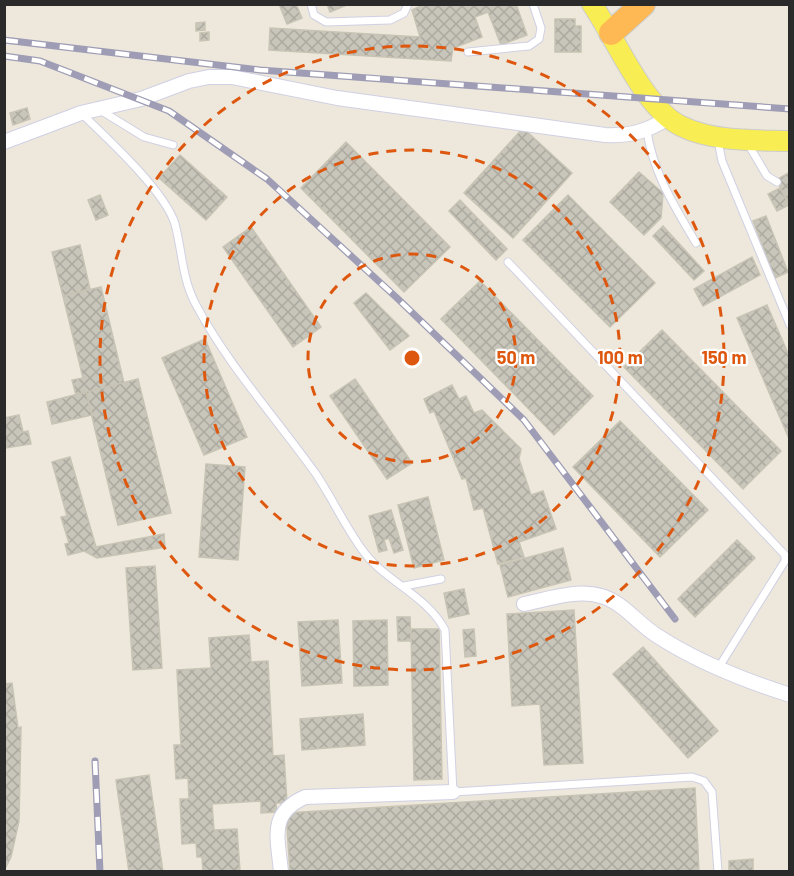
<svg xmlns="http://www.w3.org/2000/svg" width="794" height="876" viewBox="0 0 794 876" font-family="Barlow,sans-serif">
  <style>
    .building { fill: url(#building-cross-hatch); stroke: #c8c4b4; stroke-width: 1.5 }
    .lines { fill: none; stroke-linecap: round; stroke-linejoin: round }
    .lane-casing { stroke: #d0d0e4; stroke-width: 9 }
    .street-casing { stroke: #d0d0e4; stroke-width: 16 }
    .primary-casing { stroke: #ccc; stroke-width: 22 }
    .highway-casing { stroke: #ccc; stroke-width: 26 }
    .lane { stroke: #fff; stroke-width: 7 }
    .street { stroke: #fff; stroke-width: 14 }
    .primary { stroke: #f9ed54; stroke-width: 20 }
    .highway { stroke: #ffb954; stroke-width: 24 }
    .rail-casing { stroke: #9e9db5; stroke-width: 7 }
    .rail { stroke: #fff; stroke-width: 4.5; stroke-dasharray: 14; stroke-linecap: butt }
    .ring { fill: none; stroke: #de570e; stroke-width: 3; stroke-dasharray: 10 8 }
    .centre { fill: #de570e; stroke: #fff; stroke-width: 3 }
    .ring-label { font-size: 18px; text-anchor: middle; font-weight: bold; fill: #de570e; stroke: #fff; stroke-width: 4.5; stroke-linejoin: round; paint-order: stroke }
  </style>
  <defs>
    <pattern id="building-cross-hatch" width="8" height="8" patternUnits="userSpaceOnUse" patternTransform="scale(1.5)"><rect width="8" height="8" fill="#c8c5ba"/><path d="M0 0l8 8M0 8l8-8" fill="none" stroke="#aca9a0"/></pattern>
  </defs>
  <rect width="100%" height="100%" fill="#ede8db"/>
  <g class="building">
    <polygon points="279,4 296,4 302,18 287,24"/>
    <polygon points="327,4 349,4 330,12"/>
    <polygon points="516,4 527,35 501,45 488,12 475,17 482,37 453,48 451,61 269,50 270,28 420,37 412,10 425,4"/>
    <polygon points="555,19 575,19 575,26 581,26 581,52 555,52"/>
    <polygon points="205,22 205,30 196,31 196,23"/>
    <polygon points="209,32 209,40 200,41 200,33"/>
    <polygon points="27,108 30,119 13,125 10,113"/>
    <polygon points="523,128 572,173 513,238 464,193"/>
    <polygon points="346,142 450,247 404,292 301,188"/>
    <polygon points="180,155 227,197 206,220 159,178"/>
    <polygon points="639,172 663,193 661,218 644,235 610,202"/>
    <polygon points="790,172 790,205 776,180"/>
    <polygon points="780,188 789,205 777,211 768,194"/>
    <polygon points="100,195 108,215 96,220 88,200"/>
    <polygon points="568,195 655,283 610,327 523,240"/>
    <polygon points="460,200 507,249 496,260 449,211"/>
    <polygon points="766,216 788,272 775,278 753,221"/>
    <polygon points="663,226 704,271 694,280 653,236"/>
    <polygon points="251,227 321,327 293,347 223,247"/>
    <polygon points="80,245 90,289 63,296 52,252"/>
    <polygon points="752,257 760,275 703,306 694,289"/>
    <polygon points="480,281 593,396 554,435 441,319"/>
    <polygon points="101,287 124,383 76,395 72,380 83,378 63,296"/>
    <polygon points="366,293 409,336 390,350 354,303"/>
    <polygon points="767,305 790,358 790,441 737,318"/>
    <polygon points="662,330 781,451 743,489 624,367"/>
    <polygon points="205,339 247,437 204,455 162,358"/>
    <polygon points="138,379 171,513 118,525 86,392"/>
    <polygon points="355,379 412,463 387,479 330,396"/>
    <polygon points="452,385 459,399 466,396 474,413 482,410 521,449 519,459 531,495 543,491 556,529 519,542 524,557 498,564 483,508 474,510 466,478 462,479 434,411 430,413 424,399"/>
    <polygon points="86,392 92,415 52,424 47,402"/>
    <polygon points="19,415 23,432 28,431 31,444 6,448 4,418"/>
    <polygon points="620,421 708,510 660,557 573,467"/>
    <polygon points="70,457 96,547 164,534 165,547 97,558 84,551 68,555 65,544 69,543 61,517 67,516 52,462"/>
    <polygon points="206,464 245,467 238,560 199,557"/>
    <polygon points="428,497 444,560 414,568 398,505"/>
    <polygon points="391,510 403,550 394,553 389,538 384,540 387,550 379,552 369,516"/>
    <polygon points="737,540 755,558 695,617 678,599"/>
    <polygon points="563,548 571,580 508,597 500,565"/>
    <polygon points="155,566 162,668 133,670 126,568"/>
    <polygon points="464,589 469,614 449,618 444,593"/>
    <polygon points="574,610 583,763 544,765 540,704 512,706 507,614"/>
    <polygon points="397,617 410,617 411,641 398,641"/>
    <polygon points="338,620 342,683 302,686 298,622"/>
    <polygon points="387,620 388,685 354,686 353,621"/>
    <polygon points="411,629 439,629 442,779 414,780"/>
    <polygon points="474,629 476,656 465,657 463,630"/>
    <polygon points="249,635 251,662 268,661 273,756 284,755 287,803 276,803 277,812 261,813 261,801 212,804 214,830 237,829 240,871 246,872 203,872 202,857 197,857 196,843 182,844 180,799 189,799 188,778 176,779 174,745 181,745 177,670 211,668 209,638"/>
    <polygon points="643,647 718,731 688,758 613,674"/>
    <polygon points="4,673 6,684 12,683 18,728 21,727 19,821 11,857 4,871"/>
    <polygon points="363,714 365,745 302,750 300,719"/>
    <polygon points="149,775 163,872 129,872 116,780"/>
    <polygon points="695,788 699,872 290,872 286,813"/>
    <polygon points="753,859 753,872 729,872 729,861"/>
  </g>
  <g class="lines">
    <g class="lane-casing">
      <g id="lane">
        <polyline points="311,4 314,15 326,22 390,20 404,13 408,4"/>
        <polyline points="468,52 529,46 539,39 541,28 533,4"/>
        <polyline points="100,110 144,137 173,145"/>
        <path d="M81,113C106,137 165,191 175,224C182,250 182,278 195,303C227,364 276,418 316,474C332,498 344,524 361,548C383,581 426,594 445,630L453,792L692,777L704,781L712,792L718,872"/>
        <path d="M647,131C653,173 675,207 696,243"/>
        <polyline points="718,141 722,161 790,325"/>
        <polyline points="748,144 767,176 777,182"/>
        <polyline points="508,262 785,555 785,561 719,667"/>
        <polyline points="404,586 441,579"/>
      </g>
    </g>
    <g class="street-casing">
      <g id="street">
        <path d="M4,142L81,113L141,99L189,81L209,77H232L337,98L605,135C630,136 646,132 668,118"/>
        <path d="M524,604C548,599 577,589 601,596C623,602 637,623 656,635C697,662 743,680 790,695"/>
        <path d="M281,872C278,837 268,814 305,797L453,792"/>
      </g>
    </g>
    <g class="primary-casing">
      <path id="primary" d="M592,4C616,39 644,108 681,126C713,142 755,140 790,141"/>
    </g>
    <g class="highway-casing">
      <polyline id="highway" points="611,33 643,4"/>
    </g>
    <use href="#lane" class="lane"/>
    <use href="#street" class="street"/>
    <use href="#primary" class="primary"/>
    <use href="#highway" class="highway"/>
    <g class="rail-casing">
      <g id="rail">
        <polyline points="4,40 260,70 790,109"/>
        <polyline points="4,56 40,61 169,111 267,179 397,298 524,420 675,619"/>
        <polyline points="95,761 100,872"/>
      </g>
    </g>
    <use href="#rail" class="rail"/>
  </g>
  <g class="ring">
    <circle cx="412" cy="358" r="104"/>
    <circle cx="412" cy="358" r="208"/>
    <circle cx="412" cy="358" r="312"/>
  </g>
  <circle cx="412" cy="358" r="9" class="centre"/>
  <g class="ring-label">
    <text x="516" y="364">50 m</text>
    <text x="620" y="364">100 m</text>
    <text x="724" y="364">150 m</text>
  </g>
  <rect width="794" height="876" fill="none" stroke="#2a2a2a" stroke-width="12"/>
</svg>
